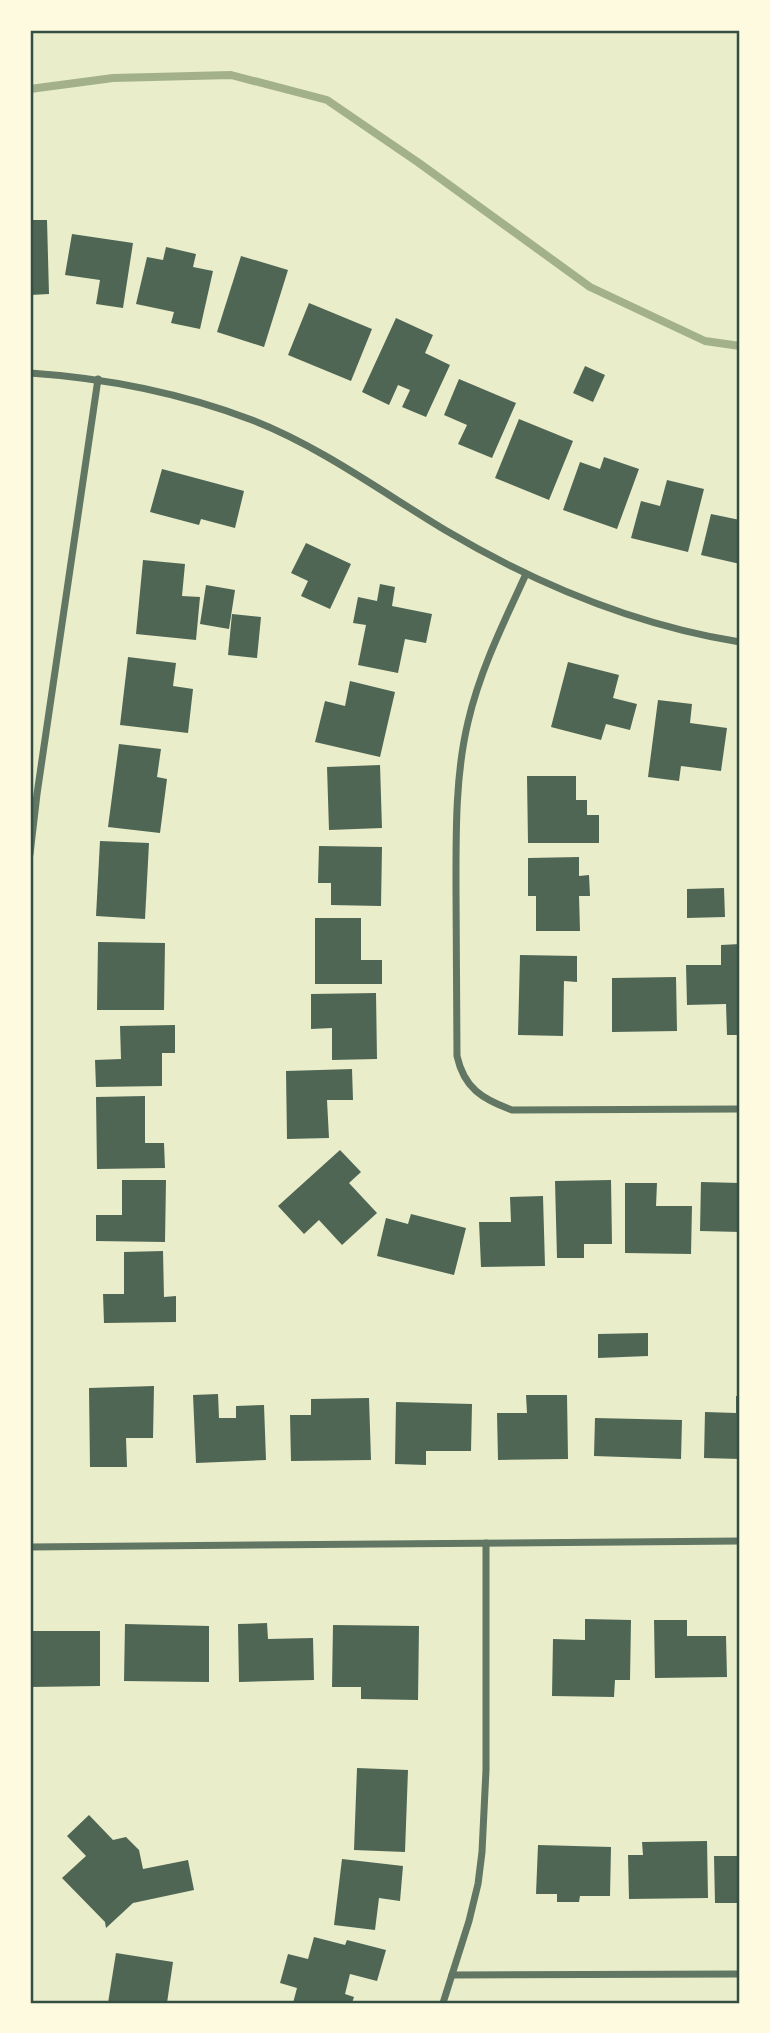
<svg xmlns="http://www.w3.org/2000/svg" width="770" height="2033" viewBox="0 0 770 2033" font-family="Karla,sans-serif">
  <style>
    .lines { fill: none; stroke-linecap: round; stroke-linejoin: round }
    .stream { stroke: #a3b18a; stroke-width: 8 }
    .building { fill: #4f6655 }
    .minor { stroke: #617663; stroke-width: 7 }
    .neatline { fill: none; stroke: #344e41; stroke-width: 2.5 }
  </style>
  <rect width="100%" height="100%" fill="#e9edc9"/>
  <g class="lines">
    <polyline class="stream" points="30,89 113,78 231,75 327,100 419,163 590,287 705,341 740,346"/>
  </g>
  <g class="building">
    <polygon points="30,220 47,220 49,294 30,295"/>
    <polygon points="72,234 133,243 123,308 96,304 100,280 65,275"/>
    <polygon points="166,247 196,254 193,267 213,271 200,329 171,323 174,312 136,304 147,257 163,260"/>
    <polygon points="241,256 288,270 264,347 217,332"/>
    <polygon points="309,303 372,329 351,381 288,355"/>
    <polygon points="396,318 433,335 425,353 450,365 426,417 402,407 410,390 398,385 389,405 362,392"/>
    <polygon points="585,366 605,375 593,402 573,393"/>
    <polygon points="459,379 516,403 492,458 458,444 467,425 444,415"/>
    <polygon points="519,419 573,441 549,500 495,478"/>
    <polygon points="604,457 639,469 617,529 563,510 580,462 600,469"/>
    <polygon points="162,469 244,491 235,528 201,519 199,525 150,512"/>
    <polygon points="667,480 704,489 688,552 631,538 641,501 660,506"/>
    <polygon points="711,514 740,520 740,564 701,555"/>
    <polygon points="306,543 351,564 330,609 301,596 308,581 291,573"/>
    <polygon points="143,560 185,564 182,596 200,597 196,640 136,634"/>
    <polygon points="380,584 395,587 392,606 432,614 426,643 405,639 398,673 358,665 366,625 353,623 358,597 377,601"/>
    <polygon points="206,585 235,590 229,629 200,624"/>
    <polygon points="232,614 261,617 257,658 228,655"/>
    <polygon points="128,657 176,663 173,686 193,689 188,733 120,725"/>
    <polygon points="568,662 619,675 613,698 637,704 630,730 606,724 601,740 551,727"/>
    <polygon points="350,681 395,692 380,757 315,742 325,701 345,706"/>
    <polygon points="658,700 692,704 690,723 727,728 721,771 681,766 679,781 648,777"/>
    <polygon points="119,744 161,749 157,777 167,779 160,833 108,827"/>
    <polygon points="380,765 382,828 329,830 327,767"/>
    <polygon points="527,776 576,776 576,800 587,800 587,815 599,815 599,843 528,843"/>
    <polygon points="100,841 149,843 145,919 96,916"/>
    <polygon points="319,846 382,847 381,906 331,905 331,883 318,883"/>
    <polygon points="579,857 579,876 589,875 590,896 579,896 580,931 536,931 536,896 528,896 528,858"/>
    <polygon points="724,888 725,917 687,918 687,889"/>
    <polygon points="315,918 361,918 361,960 382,960 382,984 315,984"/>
    <polygon points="98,942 165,943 164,1010 97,1010"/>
    <polygon points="740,944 740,1035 727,1035 726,1004 687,1005 686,965 721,965 721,945"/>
    <polygon points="520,955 577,956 577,982 564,981 563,1036 518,1035"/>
    <polygon points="676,977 677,1031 612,1032 612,978"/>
    <polygon points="376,993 377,1059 332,1060 332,1028 311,1029 311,994"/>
    <polygon points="175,1025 175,1053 162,1053 162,1086 96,1087 95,1060 121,1059 120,1026"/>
    <polygon points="352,1069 353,1100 327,1100 329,1138 287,1139 286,1071"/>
    <polygon points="145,1096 145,1143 164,1143 165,1168 97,1169 96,1097"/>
    <polygon points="340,1150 361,1172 349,1183 377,1213 342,1245 319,1220 304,1234 278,1206"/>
    <polygon points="122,1180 166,1180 165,1242 96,1241 96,1215 122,1215"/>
    <polygon points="611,1180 612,1244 584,1244 584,1258 557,1258 555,1181"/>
    <polygon points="701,1182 740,1183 740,1232 700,1231"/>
    <polygon points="625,1183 657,1183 656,1206 692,1206 691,1254 625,1253"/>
    <polygon points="543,1196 545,1266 481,1267 479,1222 511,1222 510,1197"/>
    <polygon points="411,1214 466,1228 454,1275 377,1256 386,1218 408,1224"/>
    <polygon points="163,1251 164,1297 176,1296 176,1322 104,1323 103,1294 124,1294 124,1252"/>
    <polygon points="648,1333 648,1356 598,1358 598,1334"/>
    <polygon points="154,1386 153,1438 126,1438 127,1467 90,1467 89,1388"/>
    <polygon points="218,1394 219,1418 236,1418 236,1406 264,1405 266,1460 196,1463 193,1395"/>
    <polygon points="526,1395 567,1395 568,1459 498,1460 497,1413 527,1413"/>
    <polygon points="736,1396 740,1396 740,1459 704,1458 705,1412 736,1413"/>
    <polygon points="369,1398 371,1460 291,1461 290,1415 311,1415 311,1399"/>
    <polygon points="396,1402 472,1404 471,1451 426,1451 426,1465 395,1464"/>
    <polygon points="595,1418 682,1420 681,1459 594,1456"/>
    <polygon points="585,1619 631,1620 630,1680 615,1680 614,1697 552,1696 553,1639 585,1640"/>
    <polygon points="654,1620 687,1620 687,1636 726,1636 727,1677 655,1678"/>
    <polygon points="267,1623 268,1639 313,1638 314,1680 239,1682 238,1624"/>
    <polygon points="125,1624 209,1626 209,1682 124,1681"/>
    <polygon points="333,1625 419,1626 418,1700 361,1699 361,1687 332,1687"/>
    <polygon points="30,1631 100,1631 100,1686 30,1687"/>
    <polygon points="357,1768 408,1770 405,1852 354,1850"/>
    <polygon points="89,1815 113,1840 126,1837 139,1850 143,1869 188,1860 194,1890 133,1903 106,1928 105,1922 62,1878 86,1856 67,1836"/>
    <polygon points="707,1841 708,1898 629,1899 628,1855 643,1855 642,1842"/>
    <polygon points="538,1845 611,1847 610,1896 580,1896 579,1902 557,1902 557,1894 536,1894"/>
    <polygon points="714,1856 740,1856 740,1903 715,1903"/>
    <polygon points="342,1859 403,1866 400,1901 379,1898 375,1930 334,1925"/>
    <polygon points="314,1937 345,1945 347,1940 386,1950 377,1981 350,1974 345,1994 354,1997 352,2003 293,2003 297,1988 280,1983 288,1954 308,1959"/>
    <polygon points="116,1953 173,1962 167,2003 108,2003"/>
  </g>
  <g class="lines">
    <g class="minor">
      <path d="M30,373C105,378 181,393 252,420C321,447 382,492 445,530C536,584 635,625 740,642"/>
      <path d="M526,574C504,622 480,670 468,722C455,776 456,836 456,891C456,946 457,1001 457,1056C464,1088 482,1099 512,1110L740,1109"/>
      <polyline points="30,854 37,794 98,379"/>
      <polyline points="30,1547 740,1541"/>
      <polyline points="452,1975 740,1974"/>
      <polyline points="443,2003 469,1921 478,1884 482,1852 486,1770 486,1543"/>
    </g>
  </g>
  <rect width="770" height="2033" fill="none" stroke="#fefae0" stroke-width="63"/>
  <rect x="32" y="32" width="706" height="1970" class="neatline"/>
</svg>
